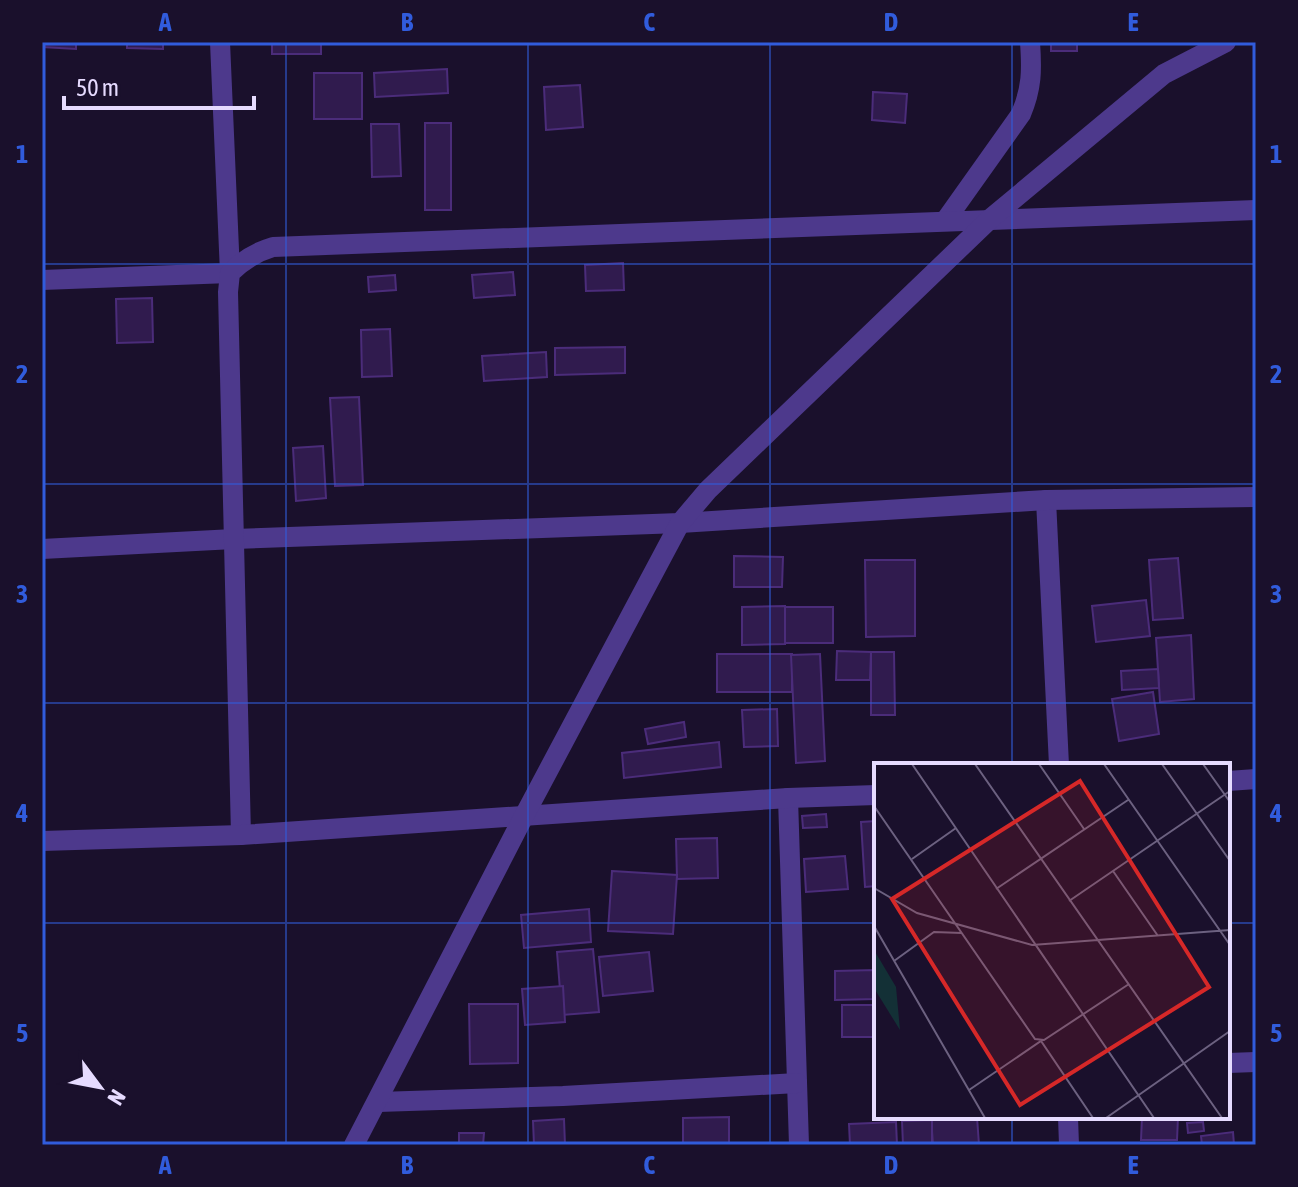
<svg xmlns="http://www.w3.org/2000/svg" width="1298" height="1187" viewBox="0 0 1298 1187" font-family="'Asap Condensed',sans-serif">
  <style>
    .building { fill: #301b4e; stroke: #4b2c7a; stroke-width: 2 }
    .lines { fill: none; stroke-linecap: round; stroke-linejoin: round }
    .street { stroke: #4d398c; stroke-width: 20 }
    .grid { fill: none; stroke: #315cdc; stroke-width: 2; stroke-opacity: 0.55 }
    .inset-road { fill: none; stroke: #6c6180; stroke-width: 2 }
    .view { fill: #d62828; fill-opacity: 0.15; stroke: #d62828; stroke-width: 4 }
    .inset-edge { fill: none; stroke: #e6dbff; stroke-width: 4 }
    .neatline { fill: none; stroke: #315cdc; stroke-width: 3 }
    .grid-label { font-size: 26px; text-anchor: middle; font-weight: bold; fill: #315cdc }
  </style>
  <rect width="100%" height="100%" fill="#1a102c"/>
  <g class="building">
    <polygon points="42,42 76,42 76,49 42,47"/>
    <polygon points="127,42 163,42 163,49 127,48"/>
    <rect x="272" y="42" width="49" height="12"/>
    <rect x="1051" y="42" width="26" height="9"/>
    <polygon points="447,69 448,93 375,97 374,73"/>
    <rect x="314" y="73" width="48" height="46"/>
    <polygon points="580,85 583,127 546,130 544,87"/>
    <polygon points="873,92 907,94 905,123 872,120"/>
    <rect x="425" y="123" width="26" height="87"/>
    <polygon points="371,124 399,124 401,176 372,177"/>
    <polygon points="623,263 624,290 586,291 585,265"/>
    <polygon points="513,272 515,295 474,298 472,275"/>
    <polygon points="395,275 396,290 369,292 368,277"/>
    <polygon points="152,298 153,342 117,343 116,299"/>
    <polygon points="390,329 392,376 362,377 361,330"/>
    <polygon points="625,347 625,373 555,375 555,348"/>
    <polygon points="546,352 547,377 484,381 482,356"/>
    <polygon points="359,397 363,485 335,486 330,398"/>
    <polygon points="323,446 326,498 296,501 293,448"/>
    <polygon points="734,556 783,557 782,587 734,587"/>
    <polygon points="1178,558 1183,618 1153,620 1149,560"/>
    <polygon points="865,560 915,560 915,636 866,637"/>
    <polygon points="1146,600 1150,636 1096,642 1092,606"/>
    <polygon points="785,606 785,644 742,645 742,607"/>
    <rect x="785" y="607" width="48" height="36"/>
    <polygon points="1191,635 1194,699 1160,702 1156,638"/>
    <polygon points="837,651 871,652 870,680 836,680"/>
    <polygon points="871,652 894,652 895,715 871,715"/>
    <rect x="717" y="654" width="75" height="38"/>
    <polygon points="820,654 825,761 796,763 791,655"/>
    <polygon points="1158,669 1159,688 1122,690 1121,671"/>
    <polygon points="1153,692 1159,734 1119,741 1112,699"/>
    <polygon points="777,709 778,746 744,747 742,710"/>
    <polygon points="684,722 686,737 648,744 645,729"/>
    <polygon points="719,742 721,767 624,778 622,753"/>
    <polygon points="826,814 827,827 803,828 802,816"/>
    <polygon points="876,821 876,886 865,887 861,822"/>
    <polygon points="717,838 718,878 677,879 676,839"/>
    <polygon points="845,856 848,889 806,892 804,859"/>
    <polygon points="612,871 677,875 673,934 608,931"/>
    <polygon points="589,909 591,942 524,948 521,915"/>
    <polygon points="593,949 599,1012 562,1015 557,952"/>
    <polygon points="649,952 653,991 603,996 599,957"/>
    <polygon points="876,970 876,999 835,1000 835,971"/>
    <polygon points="563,986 565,1022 525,1025 522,989"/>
    <polygon points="469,1004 518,1004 518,1063 470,1064"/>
    <rect x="842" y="1005" width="34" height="32"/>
    <polygon points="729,1117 729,1145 683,1145 683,1118"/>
    <polygon points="931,1117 977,1117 979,1145 933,1145"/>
    <polygon points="1142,1117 1178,1117 1177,1140 1141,1140"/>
    <polygon points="564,1119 565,1145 534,1145 533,1121"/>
    <polygon points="932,1120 932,1145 903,1145 902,1121"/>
    <polygon points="896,1122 897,1145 850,1145 849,1124"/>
    <polygon points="1203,1122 1204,1131 1188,1133 1187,1123"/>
    <polygon points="1233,1132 1234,1145 1202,1145 1201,1136"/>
    <polygon points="459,1133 484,1133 483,1145 459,1145"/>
  </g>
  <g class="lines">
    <g class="street">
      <path d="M945,221L1021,114C1032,88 1032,70 1030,42"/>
      <polyline points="42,280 230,273 220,42"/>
      <polyline points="1046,500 1059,765"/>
      <polyline points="42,549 234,539 680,523 1046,500 1256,497"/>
      <polyline points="1228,781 1256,779"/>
      <polyline points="788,798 799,1145"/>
      <path d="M241,835L228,292L230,273C243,260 256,252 273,247L1256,210"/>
      <polyline points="42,841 241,835 788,798 876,795"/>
      <polyline points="1228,1063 1256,1062"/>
      <polyline points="378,1102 563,1096 797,1083"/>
      <polyline points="1068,1117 1069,1145"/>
      <polyline points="354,1145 524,816 680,523 708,490 990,219 1164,74 1226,42"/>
    </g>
  </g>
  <path class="grid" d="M286,42V1145M528,42V1145M770,42V1145M1012,42V765M42,264H1256M42,484H1256M42,703H1256M42,923H876M1228,923H1256M1012,1117V1145"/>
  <g transform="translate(874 763)">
    <rect width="356" height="356" fill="#1a102c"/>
    <path d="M0,187L22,224L26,267L0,225Z" fill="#133036"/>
    <path class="inset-road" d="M38,1L280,355M101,1L348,355M165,1L210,66M230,1L356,182M288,1L356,98M329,1L356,39M0,43L161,276L170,277L255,221M38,96L82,65M239,108L284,173M0,125L43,150L158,182L356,167M122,126L254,37M195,138L356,28M0,163L111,355M20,198L60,169L88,170M95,327L167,278L219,355M232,355L356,268"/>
    <path class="view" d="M206,18L335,224L146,342L18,136Z"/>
    <rect width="356" height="356" class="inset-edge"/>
  </g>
  <rect width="1298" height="1187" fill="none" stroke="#1a102c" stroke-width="88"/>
  <g transform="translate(100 1087) rotate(122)" stroke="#1a102c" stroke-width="6" paint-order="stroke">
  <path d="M0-6L14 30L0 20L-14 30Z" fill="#e6dbff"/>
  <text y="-12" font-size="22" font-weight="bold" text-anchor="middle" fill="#e6dbff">N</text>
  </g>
  <path d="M64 96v12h190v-12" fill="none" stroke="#e6dbff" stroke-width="4"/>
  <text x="76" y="96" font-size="24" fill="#e6dbff" stroke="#1a102c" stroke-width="6" paint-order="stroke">50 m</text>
  <rect x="44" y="44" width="1210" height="1099" class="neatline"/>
  <g class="grid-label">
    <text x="165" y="31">A</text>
    <text x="407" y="31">B</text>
    <text x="649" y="31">C</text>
    <text x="891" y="31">D</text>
    <text x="1133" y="31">E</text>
    <text x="22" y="163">1</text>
    <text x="1276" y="163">1</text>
    <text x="22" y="383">2</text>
    <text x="1276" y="383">2</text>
    <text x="22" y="603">3</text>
    <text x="1276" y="603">3</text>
    <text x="22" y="822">4</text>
    <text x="1276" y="822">4</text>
    <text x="22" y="1042">5</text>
    <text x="1276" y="1042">5</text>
    <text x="165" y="1174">A</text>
    <text x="407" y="1174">B</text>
    <text x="649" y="1174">C</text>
    <text x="891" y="1174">D</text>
    <text x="1133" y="1174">E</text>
  </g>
</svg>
